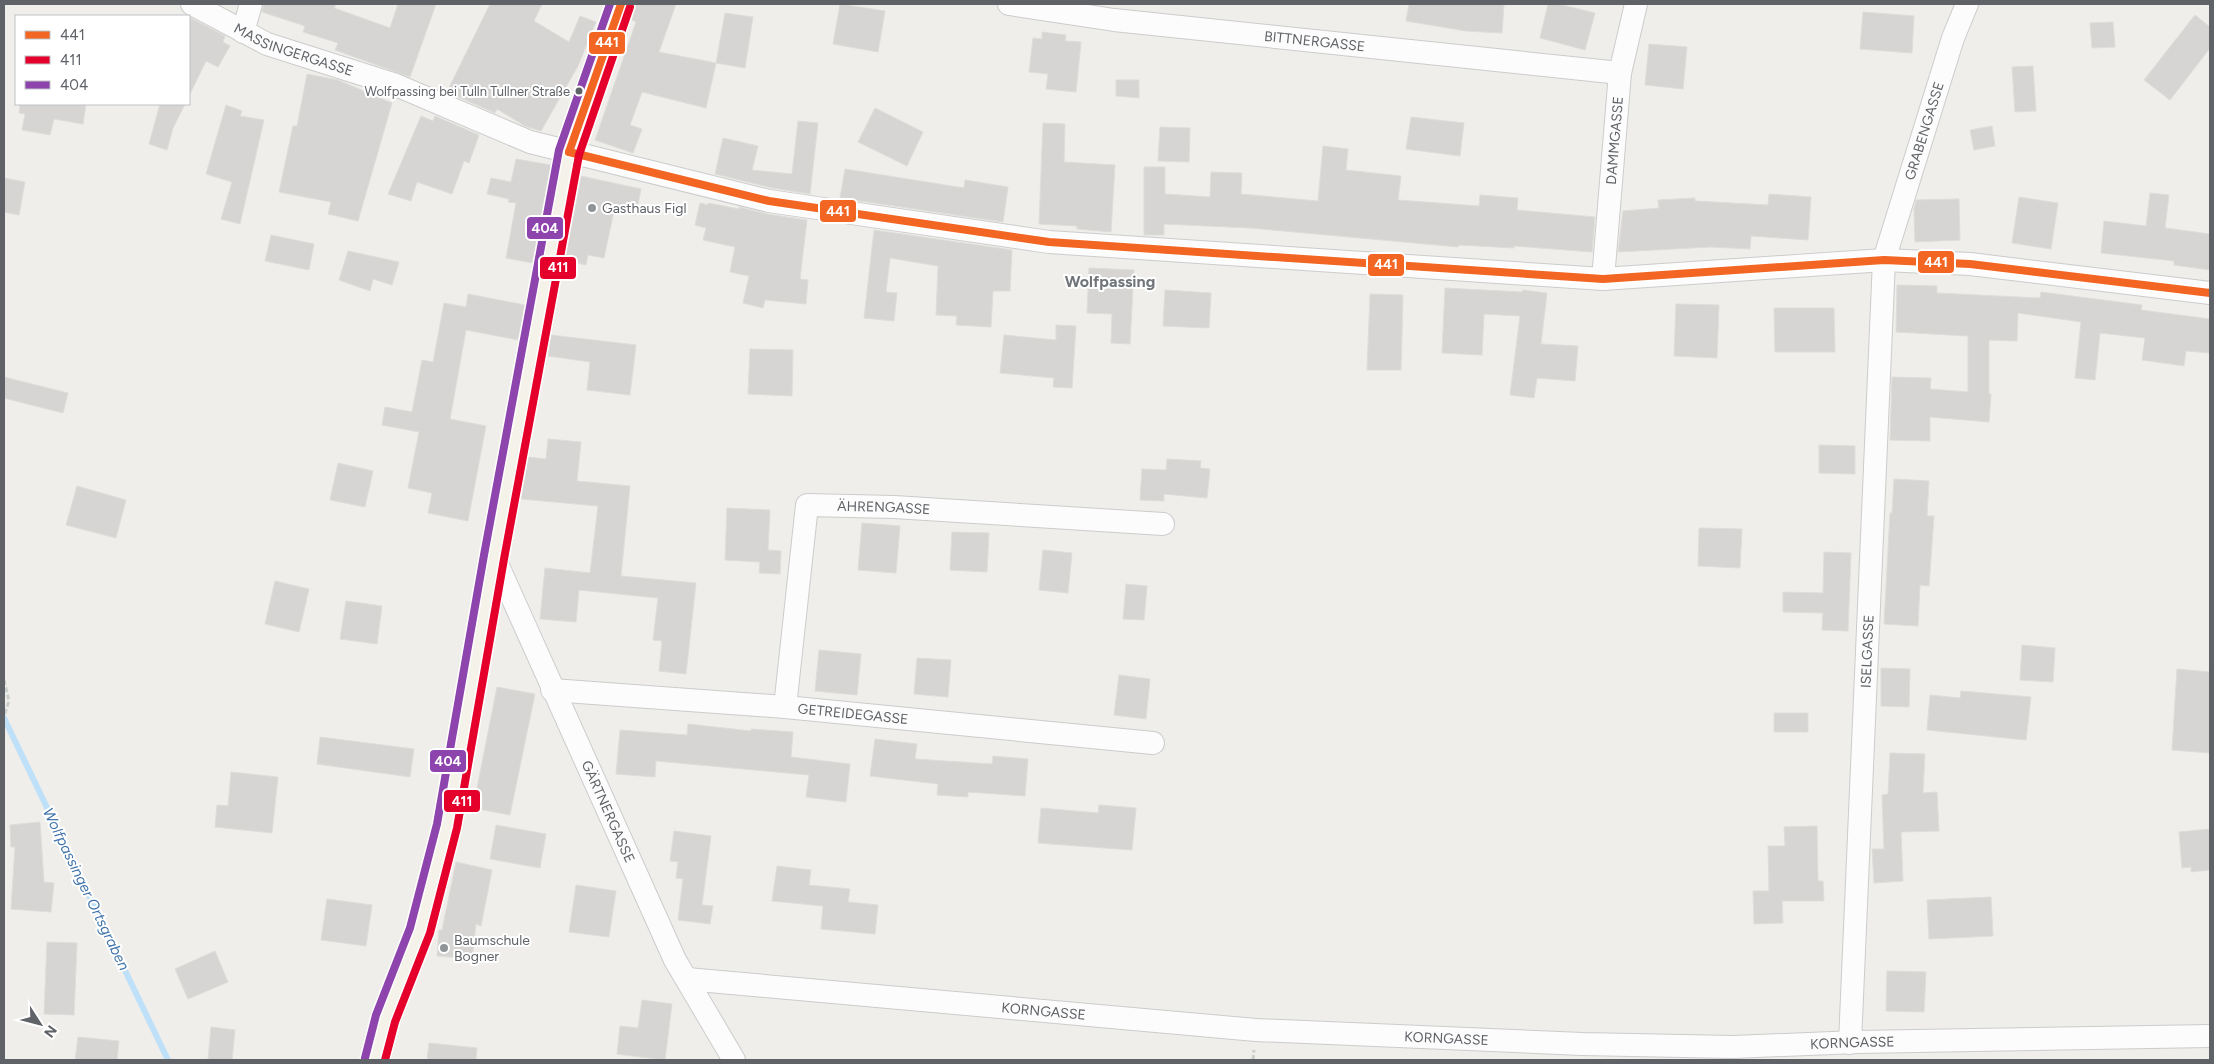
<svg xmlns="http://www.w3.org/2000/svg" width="2214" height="1064" viewBox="0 0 2214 1064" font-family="Figtree,sans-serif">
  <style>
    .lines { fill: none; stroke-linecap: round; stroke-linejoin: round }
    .stream { stroke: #bfe0f9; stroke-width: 6 }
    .building { fill: #d6d5d3; stroke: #deddd9 }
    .minor-casing { stroke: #cbcccc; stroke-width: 24 }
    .major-casing { stroke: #d7ceb8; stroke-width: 29 }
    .path { stroke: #cacfcc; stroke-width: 3; stroke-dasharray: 5 2.5; stroke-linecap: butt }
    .minor { stroke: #fdfcfc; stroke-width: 22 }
    .major { stroke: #f4f2e9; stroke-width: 28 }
    .bus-1-casing { stroke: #fff; stroke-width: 11 }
    .bus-2-casing { stroke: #fff; stroke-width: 11 }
    .bus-3-casing { stroke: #fff; stroke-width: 11 }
    .bus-1 { stroke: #f26522; stroke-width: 8 }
    .bus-2 { stroke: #e4002b; stroke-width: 8 }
    .bus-3 { stroke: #8e44ad; stroke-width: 8 }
    .bus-dot { fill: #5f6368; stroke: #fff; stroke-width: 2 }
    .poi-dot { fill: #919496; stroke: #fff; stroke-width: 2 }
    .labels { text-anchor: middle; stroke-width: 4; stroke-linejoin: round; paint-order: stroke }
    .bus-label { font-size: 13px; fill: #5f6368; stroke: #fff; text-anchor: end }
    .street-label { font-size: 14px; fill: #5f6368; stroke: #fff }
    .poi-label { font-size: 14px; fill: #5f6368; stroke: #fff; text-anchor: start }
    .water-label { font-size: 15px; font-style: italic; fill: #4174aa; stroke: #fff }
    .quarter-label { font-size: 16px; font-weight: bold; fill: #70757a; stroke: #fff }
    .line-badge { stroke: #fff; stroke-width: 2 }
    .badge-label { font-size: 14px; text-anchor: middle; font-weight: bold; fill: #fff }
  </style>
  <rect width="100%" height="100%" fill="#efeeea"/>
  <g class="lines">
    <polyline class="stream" points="4,718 168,1060"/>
  </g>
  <g class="building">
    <polygon points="264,4 336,4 334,8 390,28 398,4 436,4 410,77 335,50 338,43 303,32 305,26 262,12"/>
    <polygon points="490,4 542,4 534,21 569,42 580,16 596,22 578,66 541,131 525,126 497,109 495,113 447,92"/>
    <polygon points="636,4 676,4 659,52 716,63 706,108 642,92 630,125 642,129 633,153 595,140 636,22 632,20"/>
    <polygon points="840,4 885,11 878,52 833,44"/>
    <polygon points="1409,4 1504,4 1502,33 1466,31 1406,21"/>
    <polygon points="1548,4 1558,4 1595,13 1585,50 1540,38"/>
    <polygon points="1863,12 1914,16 1912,53 1860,49"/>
    <polygon points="725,13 753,17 745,68 716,63"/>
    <polygon points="2195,15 2210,27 2210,48 2170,100 2144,80"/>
    <polygon points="189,17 225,36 223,42 230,46 218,67 206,61 189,96"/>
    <polygon points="2113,22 2115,47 2092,48 2090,23"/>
    <polygon points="1042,32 1066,35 1065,41 1081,42 1076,92 1046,89 1048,74 1029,72 1033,38 1042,39"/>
    <polygon points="1649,44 1687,47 1683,89 1645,85"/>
    <polygon points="2033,66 2036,111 2015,112 2012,67"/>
    <polygon points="307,74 338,80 392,103 358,221 328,214 331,202 279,192 293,126 297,126"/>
    <polygon points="1116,80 1139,80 1139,98 1116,96"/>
    <polygon points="20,104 86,104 83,124 54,119 50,135 22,130 25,114 19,113"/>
    <polygon points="160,104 185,104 173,128 167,150 149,144"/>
    <polygon points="226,105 242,111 240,116 264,120 240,224 221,219 232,182 206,174"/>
    <polygon points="875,108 923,132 907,166 858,142"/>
    <polygon points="421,116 433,121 435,116 479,135 469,163 464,161 452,194 417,182 411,201 388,194"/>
    <polygon points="1411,117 1464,123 1460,156 1406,149"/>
    <polygon points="798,121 818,123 810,194 772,188 715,174 723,138 758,146 752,170 792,174"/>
    <polygon points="1043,123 1065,124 1064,162 1115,165 1111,232 1077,229 1077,226 1039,224"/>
    <polygon points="1992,126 1995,146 1974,150 1970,130"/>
    <polygon points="1160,127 1190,128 1189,162 1158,161"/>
    <polygon points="1323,146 1348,149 1346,170 1401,176 1398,200 1479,206 1480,195 1518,198 1517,210 1595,217 1592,252 1514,246 1514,248 1459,245 1458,247 1250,228 1164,224 1164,235 1144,235 1144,167 1165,167 1165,194 1210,197 1211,172 1242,173 1241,194 1318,201"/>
    <polygon points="516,159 551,165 532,263 506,258 516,203 508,202 509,199 487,194 491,178 511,182"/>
    <polygon points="845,169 964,188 965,180 1008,187 1003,222 840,198"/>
    <polygon points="581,176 641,189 636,215 614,211 604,258 588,255 586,265 565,260"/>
    <polygon points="4,178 25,182 19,215 4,212"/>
    <polygon points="2150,193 2169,195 2165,228 2210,234 2210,270 2174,265 2174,261 2101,253 2104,221 2146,226"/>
    <polygon points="1769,194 1811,197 1808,240 1751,236 1750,249 1710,247 1618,252 1623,211 1659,208 1658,200 1695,198 1695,201 1768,205"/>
    <polygon points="2019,197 2058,203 2051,249 2012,243"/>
    <polygon points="1959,199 1960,240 1915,242 1914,209 1916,200"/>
    <polygon points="700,203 708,205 708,203 739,209 739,207 767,214 807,220 800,279 808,280 806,304 765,300 763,308 743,303 749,276 730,272 735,247 703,240 706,228 695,225"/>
    <polygon points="874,230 1012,250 1010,291 993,291 991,327 956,325 957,316 936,315 938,266 890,258 886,292 897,293 894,321 864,318"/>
    <polygon points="271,235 314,244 309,270 265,261"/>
    <polygon points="348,251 399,262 392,285 373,279 370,291 339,280"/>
    <polygon points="1089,268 1134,270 1130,344 1111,343 1112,314 1087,313"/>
    <polygon points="1897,285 1937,286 1937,293 2040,298 2041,292 2142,305 2141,310 2210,319 2210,353 2186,351 2184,366 2142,360 2145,338 2100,333 2095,380 2075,378 2081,322 2018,313 2017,341 1989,340 1989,394 1991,394 1989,422 1930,417 1930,441 1890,440 1892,377 1931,378 1930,389 1968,392 1968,336 1896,332"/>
    <polygon points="1445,288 1522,292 1523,290 1547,293 1541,344 1578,346 1575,381 1537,378 1534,398 1510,395 1520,316 1484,314 1482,355 1442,353"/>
    <polygon points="1165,290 1211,293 1209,328 1163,326"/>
    <polygon points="468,294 525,305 518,340 466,330 450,419 486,426 468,521 428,513 432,493 408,488 419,432 382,425 385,407 412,412 422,360 433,362 444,303 466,307"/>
    <polygon points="1370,294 1403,295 1401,370 1367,370"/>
    <polygon points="1676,304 1719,305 1717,358 1674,356"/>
    <polygon points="1774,308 1834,308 1835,352 1775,352"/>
    <polygon points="1056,325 1076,326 1072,388 1053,387 1054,378 1000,373 1004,335 1056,340"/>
    <polygon points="551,335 636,345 630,395 587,390 590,362 548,356"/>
    <polygon points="750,349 793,350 792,396 748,394"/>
    <polygon points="4,377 68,393 63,413 4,398"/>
    <polygon points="548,439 581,442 577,481 630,486 621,576 696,583 686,674 659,671 662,641 653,640 658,598 579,590 576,622 540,619 545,568 590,573 598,506 521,499 528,457 546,459"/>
    <polygon points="1819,445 1855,446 1855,474 1819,473"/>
    <polygon points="1167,459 1201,461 1200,468 1210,469 1207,498 1164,494 1164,501 1140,500 1142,469 1166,470"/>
    <polygon points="338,463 373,471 365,507 330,500"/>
    <polygon points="1894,479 1929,481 1927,516 1934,516 1929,586 1920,585 1918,626 1884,624 1890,513 1892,513"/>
    <polygon points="77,486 126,500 116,538 66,525"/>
    <polygon points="727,508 770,510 768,550 781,551 780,574 759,573 760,562 725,560"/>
    <polygon points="862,523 900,526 896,573 858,570"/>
    <polygon points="1699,528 1742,529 1740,568 1698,566"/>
    <polygon points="952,532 989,533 987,572 950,570"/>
    <polygon points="1043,550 1072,553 1068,593 1039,590"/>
    <polygon points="1824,552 1851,553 1848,631 1822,630 1823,613 1783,612 1783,592 1823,593"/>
    <polygon points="275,581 309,589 299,632 265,624"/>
    <polygon points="1126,584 1147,586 1144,620 1123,619"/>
    <polygon points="346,601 382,606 377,644 340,639"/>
    <polygon points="2022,645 2055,648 2053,682 2020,680"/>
    <polygon points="819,650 861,654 857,695 815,691"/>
    <polygon points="917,658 951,660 948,697 914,694"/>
    <polygon points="1881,668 1910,669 1909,707 1881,706"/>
    <polygon points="2177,669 2210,672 2210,753 2172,750"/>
    <polygon points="1119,675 1150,679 1146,719 1114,715"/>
    <polygon points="497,687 535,694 510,815 473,808"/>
    <polygon points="1961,691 2031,697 2026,740 1927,730 1930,695 1960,698"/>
    <rect x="1774" y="713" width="34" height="19"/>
    <polygon points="688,724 751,731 751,729 793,732 791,757 850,764 846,802 806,797 809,775 656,761 655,777 616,774 620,730 687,735"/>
    <polygon points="320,737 414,749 410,777 317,764"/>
    <polygon points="875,739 917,744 915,759 992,764 993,756 1028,759 1025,796 968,792 968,797 937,795 938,784 870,776"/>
    <polygon points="1890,753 1925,754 1923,793 1937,792 1939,831 1901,832 1903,881 1874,883 1872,849 1884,849 1882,795 1888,794"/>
    <polygon points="231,772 278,777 272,833 215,827 217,805 228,806"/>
    <polygon points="1099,805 1136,808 1132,850 1038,843 1041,808 1098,813"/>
    <polygon points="40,822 44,882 54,883 51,912 11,909 15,847 11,847 10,825"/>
    <polygon points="496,825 546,834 540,868 490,859"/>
    <polygon points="1817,826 1818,881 1823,881 1824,901 1782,901 1783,923 1754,924 1753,891 1769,891 1768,846 1785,846 1784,827"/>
    <polygon points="2210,829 2210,870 2191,872 2191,867 2182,868 2179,832"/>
    <polygon points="674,831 711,836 702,905 713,906 710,924 678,920 683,879 676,878 678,862 670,861"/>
    <polygon points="456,862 492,870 481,926 476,924 472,959 437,956 439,930 442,930"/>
    <polygon points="777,866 811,870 809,885 850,889 848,902 878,905 875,934 821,929 823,906 772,901"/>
    <polygon points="576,885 616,891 609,937 569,932"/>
    <polygon points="1991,897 1993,936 1929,939 1927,900"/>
    <polygon points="327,899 372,905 366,946 321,940"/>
    <polygon points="47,942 77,943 74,1015 44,1014"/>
    <polygon points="215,951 228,982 188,999 175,969"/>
    <polygon points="1887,971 1926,972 1924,1012 1886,1011"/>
    <polygon points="642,1000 672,1004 665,1060 617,1054 620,1026 638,1028"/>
    <polygon points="211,1027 235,1030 232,1060 208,1060"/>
    <polygon points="78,1037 119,1041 117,1060 75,1060"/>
    <polygon points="429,1043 477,1048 476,1060 427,1060"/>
  </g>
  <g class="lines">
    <g class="minor-casing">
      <g id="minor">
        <path id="s1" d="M192,4L267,44L396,85L530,142L769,201L1049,242L1603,279L1884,260L1970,264L2210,293"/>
        <path id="s2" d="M1009,4L1114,20L1620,73"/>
        <polyline points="243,32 251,4"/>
        <path id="s3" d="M1603,279L1620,73L1636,4"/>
        <path id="s4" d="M494,557L675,960L734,1060"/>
        <path id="s5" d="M552,690L785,707L1153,743"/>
        <path id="s6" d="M785,707L807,505L894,507L1163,524"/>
        <path id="s7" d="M687,979L1256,1030L1582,1044L1733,1047L1857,1042L2210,1036"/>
        <path id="s8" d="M1850,1043L1884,260L1953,38L1967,4"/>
      </g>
    </g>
    <g class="major-casing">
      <polyline id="major" points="375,1060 385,1019 420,931 447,826 494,557 569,152 621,4"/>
    </g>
    <g class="path">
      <polyline points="4,680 9,701 4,716"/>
      <polyline points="1253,1060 1254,1050"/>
    </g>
    <use href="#minor" class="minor"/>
    <use href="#major" class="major"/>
    <g class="bus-1-casing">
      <g id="bus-1">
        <polyline points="569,152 769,201 1049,242 1603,279 1884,260 1970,264 2210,293"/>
        <polyline points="569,152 621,4"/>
      </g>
    </g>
    <g class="bus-2-casing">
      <polyline id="bus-2" points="385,1060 395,1022 430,933 457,828 504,559 579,155 630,7"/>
    </g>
    <g class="bus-3-casing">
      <polyline id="bus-3" points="365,1058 376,1015 410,928 437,824 484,555 559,150 610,4"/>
    </g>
    <use href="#bus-1" class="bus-1"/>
    <use href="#bus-2" class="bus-2"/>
    <use href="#bus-3" class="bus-3"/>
  </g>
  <circle class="bus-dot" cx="579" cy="91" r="4.5"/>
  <g class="poi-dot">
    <circle cx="592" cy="208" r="5"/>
    <circle cx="444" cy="948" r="5"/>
  </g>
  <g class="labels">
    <g class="bus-label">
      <text x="570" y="96">Wolfpassing bei Tulln Tullner Straße</text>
    </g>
    <g class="street-label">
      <text dy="5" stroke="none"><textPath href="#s2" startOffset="308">BITTNERGASSE</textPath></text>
      <text dy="5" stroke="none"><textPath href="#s1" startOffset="112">MASSINGERGASSE</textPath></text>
      <text dy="5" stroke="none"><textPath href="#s8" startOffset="919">GRABENGASSE</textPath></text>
      <text dy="5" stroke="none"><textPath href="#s3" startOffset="139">DAMMGASSE</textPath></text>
      <text dy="5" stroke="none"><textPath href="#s6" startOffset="280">ÄHRENGASSE</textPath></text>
      <text dy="5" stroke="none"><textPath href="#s8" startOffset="392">ISELGASSE</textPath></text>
      <text dy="5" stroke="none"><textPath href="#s5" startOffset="302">GETREIDEGASSE</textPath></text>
      <text dy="5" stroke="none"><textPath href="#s4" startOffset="279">GÄRTNERGASSE</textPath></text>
      <text dy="5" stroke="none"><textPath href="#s7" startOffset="358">KORNGASSE</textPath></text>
      <text dy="5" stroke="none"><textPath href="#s7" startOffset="762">KORNGASSE</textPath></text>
      <text dy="5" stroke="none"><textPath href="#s7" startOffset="1168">KORNGASSE</textPath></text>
    </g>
    <g class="poi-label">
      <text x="602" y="213">Gasthaus Figl</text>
      <text x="454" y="945">Baumschule<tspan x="454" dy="16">Bogner</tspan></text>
    </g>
    <g class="water-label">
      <text transform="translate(86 889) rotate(64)" y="5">Wolfpassinger Ortsgraben</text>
    </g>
    <g class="quarter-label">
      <text x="1110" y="287">Wolfpassing</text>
    </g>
  </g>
  <g class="line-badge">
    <rect x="588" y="31" width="38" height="24" rx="5" fill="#f26522"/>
    <rect x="819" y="199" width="38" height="24" rx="5" fill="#f26522"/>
    <rect x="526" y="216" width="38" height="24" rx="5" fill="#8e44ad"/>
    <rect x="1917" y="250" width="38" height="24" rx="5" fill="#f26522"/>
    <rect x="1367" y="253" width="38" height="24" rx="5" fill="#f26522"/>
    <rect x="539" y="256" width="38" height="24" rx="5" fill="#e4002b"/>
    <rect x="429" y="749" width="38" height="24" rx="5" fill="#8e44ad"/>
    <rect x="443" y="789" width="38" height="24" rx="5" fill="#e4002b"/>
  </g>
  <g class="badge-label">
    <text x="607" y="47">441</text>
    <text x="838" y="216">441</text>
    <text x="545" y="233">404</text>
    <text x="1936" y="267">441</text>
    <text x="1386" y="269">441</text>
    <text x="558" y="272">411</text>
    <text x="448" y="766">404</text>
    <text x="462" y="806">411</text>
  </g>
  <rect width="2214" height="1064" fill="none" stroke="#5f6368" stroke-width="10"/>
  <rect x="15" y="15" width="175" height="90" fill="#ffffff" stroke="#bfc1c3"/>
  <rect x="25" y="31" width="25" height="8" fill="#f26522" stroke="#bfc1c3"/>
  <text x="60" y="40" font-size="15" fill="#5f6368">441</text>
  <rect x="25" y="56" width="25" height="8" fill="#e4002b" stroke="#bfc1c3"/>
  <text x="60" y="65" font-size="15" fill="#5f6368">411</text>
  <rect x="25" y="81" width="25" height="8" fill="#8e44ad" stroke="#bfc1c3"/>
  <text x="60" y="90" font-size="15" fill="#5f6368">404</text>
  <g transform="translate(40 1024) rotate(126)" stroke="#ffffff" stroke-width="4" paint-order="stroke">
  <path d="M0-4L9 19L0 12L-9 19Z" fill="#5f6368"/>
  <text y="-8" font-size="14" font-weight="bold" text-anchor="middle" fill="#5f6368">N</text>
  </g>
</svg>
